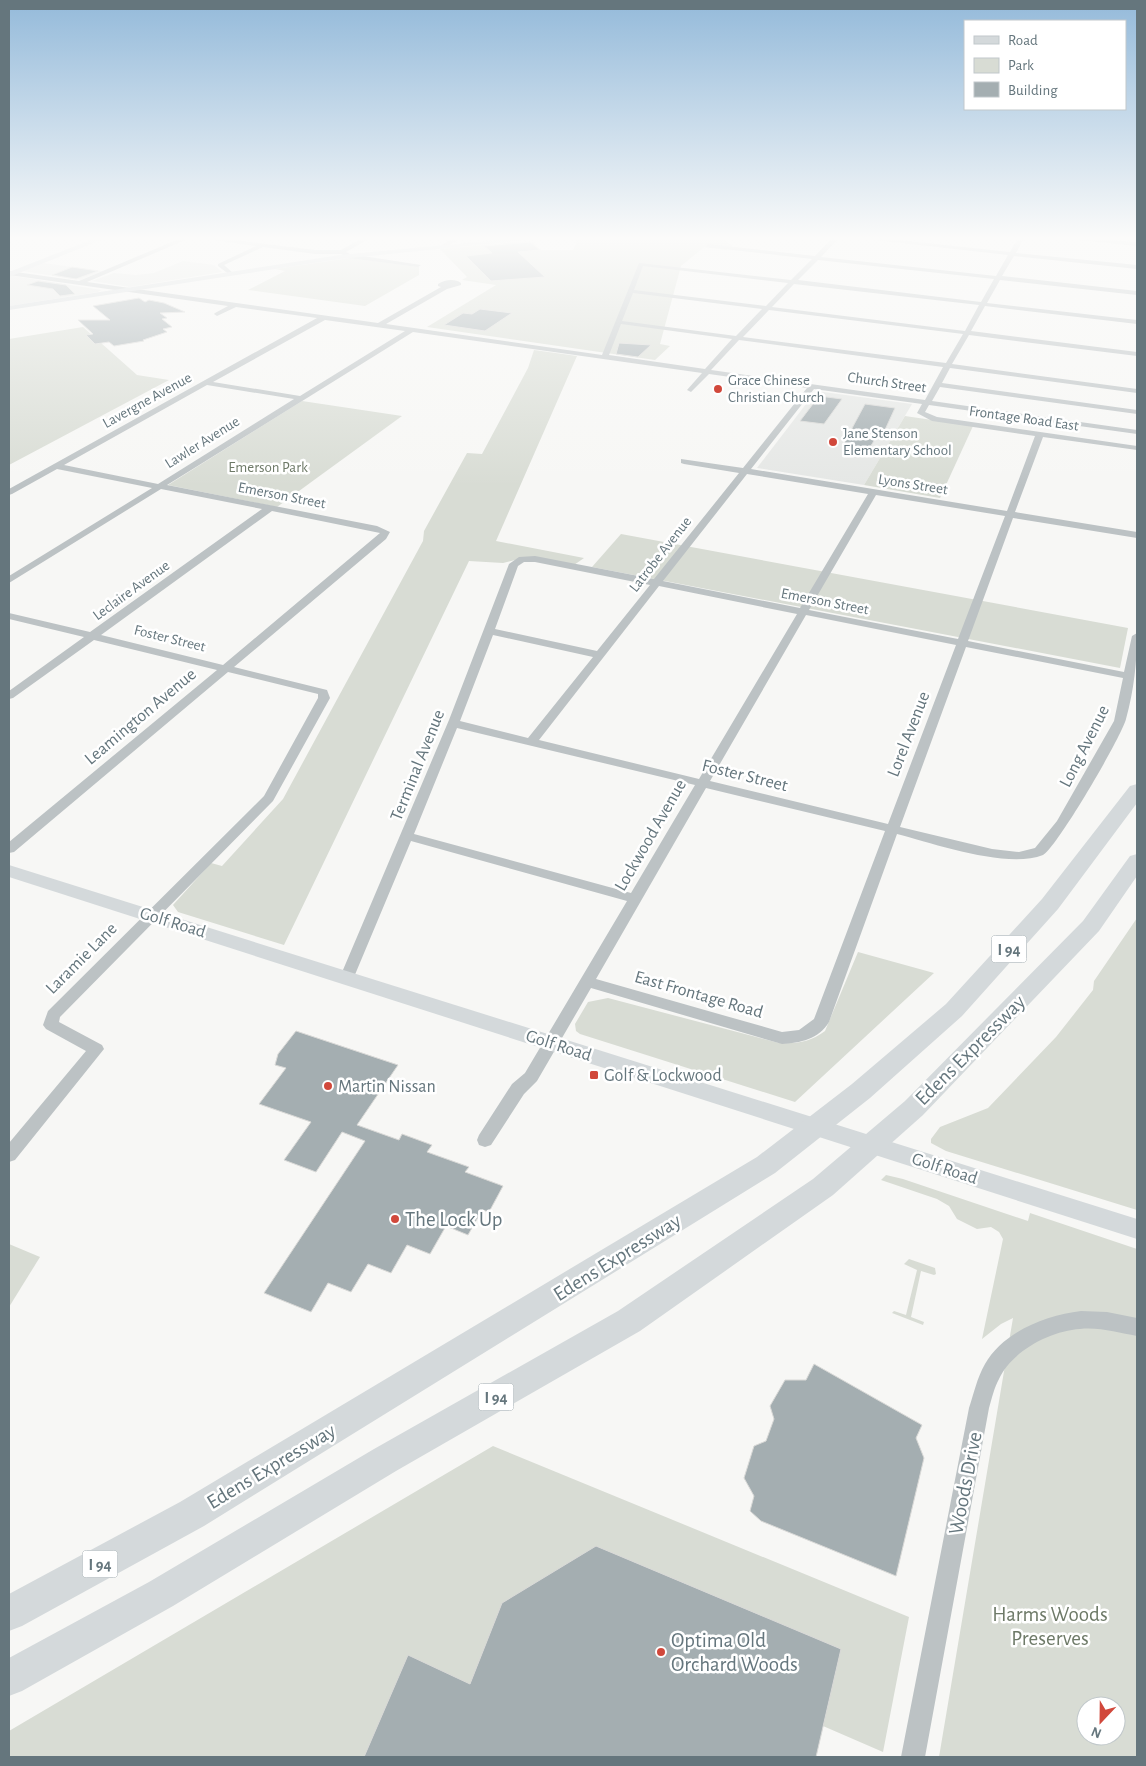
<svg xmlns="http://www.w3.org/2000/svg" width="1146" height="1766" viewBox="0 0 1146 1766" font-family="'Alegreya Sans',sans-serif">
  <style>
    .built { fill: #e5e7e5 }
    .green { fill: #d8dcd4; fill-rule: evenodd }
    .building { fill: #a4aeb1; stroke: #d9d9d7 }
    .lines { fill: none; stroke-linecap: round; stroke-linejoin: round }
    .minor { fill: #bcc2c4; fill-rule: evenodd }
    .major { fill: #d4d9db; fill-rule: evenodd }
    .highway { fill: #d4d9db; fill-rule: evenodd }
    .poi-dot { fill: #d1483b; stroke: #fff; stroke-width: 2 }
    .labels { text-anchor: middle; stroke-width: 5; stroke-linejoin: round; paint-order: stroke }
    .far-poi-label { font-size: 15px; fill: #65767d; stroke: #fff; text-anchor: start }
    .far-street-label { font-size: 15px; fill: #65767d; stroke: #fff }
    .far-park-label { font-size: 15px; fill: #6e7a68; stroke: #fff }
    .shield { fill: #fff; stroke: #939fa4; stroke-width: 1 }
    .shield-label { font-size: 16px; font-weight: bold; fill: #65767d }
    .street-label { font-size: 18px; fill: #65767d; stroke: #fff }
    .poi-label { font-size: 18px; fill: #65767d; stroke: #fff; text-anchor: start }
    .near-street-label { font-size: 21px; fill: #65767d; stroke: #fff }
    .near-poi-label { font-size: 21px; fill: #65767d; stroke: #fff; text-anchor: start }
    .near-park-label { font-size: 21px; fill: #6e7a68; stroke: #fff }
  </style>
  <rect width="100%" height="100%" fill="#f7f7f5"/>
  <g class="built">
    <polygon points="183,261 214,265 222,272 130,287 92,281 114,273 136,275 154,273"/>
    <polygon points="43,263 102,271 81,280 22,271"/>
    <polygon points="9,276 14,276 101,290 98,292 9,306"/>
    <polygon points="816,391 912,404 864,485 757,468"/>
  </g>
  <g class="green">
    <polygon points="578,238 721,238 733,246 726,250 704,247 681,266 660,344 670,346 655,360 427,327 496,285 462,280 467,277 440,249 531,241 541,250 573,250"/>
    <polygon points="349,258 419,267 419,275 365,306 248,290 285,271 275,269"/>
    <polygon points="83,327 137,375 169,380 9,465 9,339"/>
    <polygon points="534,350 577,356 496,541 584,558 574,565 527,557 503,563 469,561 284,945 178,912 173,905 211,863 222,866 283,799 423,541 424,531 467,453 482,454 528,368"/>
    <polygon points="302,401 402,416 277,507 168,485"/>
    <polygon points="905,416 973,426 940,498 864,485"/>
    <polygon points="621,534 1128,628 1120,668 592,567"/>
    <polygon points="1137,918 1137,1210 946,1151 931,1143 931,1139 940,1127 988,1108 1056,1037 1093,990 1094,981"/>
    <path d="M858,952L934,973L795,1102L580,1034L576,1031L575,1024L588,1002L608,998L779,1043C797,1044 810,1042 825,1031Z"/>
    <path d="M886,1175L903,1179L1028,1221L1030,1213L1137,1249V1757H939L1013,1318L1001,1324L982,1339L1003,1239L999,1232L991,1227L977,1229L957,1219L949,1206L937,1199L881,1180ZM1086,1706H1116V1736H1086Z"/>
    <polygon points="9,1244 40,1257 9,1307"/>
    <polygon points="909,1259 935,1268 936,1274 934,1275 921,1271 911,1317 924,1322 923,1325 892,1313 894,1311 906,1315 917,1270 904,1264"/>
    <polygon points="493,1446 909,1617 883,1752 823,1726 841,1649 596,1546 502,1603 470,1684 408,1655 364,1757 9,1757 9,1731"/>
  </g>
  <g class="building">
    <polygon points="530,242 540,250 518,252 545,277 491,281 466,256 492,253 484,246"/>
    <polygon points="72,267 98,271 76,279 52,275"/>
    <polygon points="38,281 66,285 75,294 60,296 53,289 27,285"/>
    <polygon points="139,298 145,302 149,300 164,303 185,312 160,313 167,318 162,319 172,327 163,329 167,332 143,340 144,341 114,346 109,342 95,344 86,335 93,334 78,320 110,320 93,306"/>
    <polygon points="480,309 512,313 485,331 444,325 463,313 472,314"/>
    <polygon points="619,343 651,345 638,357 616,354"/>
    <polygon points="819,396 842,399 824,424 800,421"/>
    <polygon points="865,404 895,408 884,432 880,431 869,449 843,445"/>
    <polygon points="296,1031 398,1065 357,1125 399,1140 402,1134 432,1145 427,1152 469,1167 465,1172 503,1186 489,1212 482,1210 468,1235 446,1226 430,1254 407,1245 391,1273 368,1264 351,1292 328,1283 311,1312 264,1293 365,1141 342,1132 316,1172 284,1160 311,1122 259,1104 286,1068 275,1065 278,1054"/>
    <polygon points="814,1364 922,1425 916,1438 924,1458 896,1576 761,1521 750,1511 754,1496 744,1478 754,1446 766,1441 774,1419 770,1406 785,1380 806,1380"/>
    <polygon points="596,1546 841,1649 816,1757 364,1757 408,1655 470,1684 502,1603"/>
  </g>
  <g class="lines">
    <g class="minor">
      <path d="M181,238H190L87,282L378,323L441,287L438,286V284C445,280 454,278 461,283V285L447,289L386,324L602,355L639,263L791,280L812,259L706,247L708,244L815,256L832,238H839L821,257L996,276L1008,255L857,238H880L1010,252L1018,238H1024L1016,253L1137,265V269L1014,256L1002,276L1137,291V295L1000,280L987,303L1137,320V324L985,306L971,331L1137,352V356L969,335L952,364L1137,389V393L950,368L942,383L1137,410V414L940,387L932,401L1137,430V434L929,405L925,412L937,417L1137,446V450L1043,437L1015,512L1137,532V538L1013,518L968,641L1124,672L1132,636L1137,633C1137,662 1134,690 1126,719C1122,736 1056,849 1043,855C1007,869 935,844 897,834L829,1022C819,1039 800,1043 782,1044L591,988L537,1081L524,1094L491,1145L485,1147L479,1145L477,1140L479,1135L512,1084L525,1073L627,901L411,841L354,977L352,981L347,982L342,981L340,977L449,720L509,564L519,557L535,556L654,579L739,473L684,464L681,463V459L743,468L807,388L709,374L691,392L687,390L702,373L413,332L167,485L377,526L390,532L386,539L234,667L327,690L330,698L273,801L60,1017L59,1022L102,1045L104,1049L15,1160L9,1162V1143L86,1051L46,1029L43,1025L48,1011L264,796L318,698V694L228,672L14,852L9,853V842L217,670L94,640L13,698L9,699V691L84,637L9,619V613L90,632L262,509L161,489L9,583V576L152,488L57,469L12,494L9,495V489L317,318L236,307L217,316L214,314L215,313L228,306L9,275V271L79,281ZM818,260L994,279L981,302L798,280ZM643,266L788,283L766,306L634,290ZM794,284L979,305L965,331L772,307ZM633,293L762,309L736,336L622,321ZM769,310L963,334L946,363L743,337ZM325,320L405,331L300,396L213,382ZM621,324L732,339L705,369L609,355ZM739,340L943,367L925,400L711,370ZM207,385L294,399L158,484L64,465ZM814,389L922,404L917,413L932,421L1035,436L1007,511L751,469ZM747,474L868,494L800,608L663,581ZM876,495L1005,516L958,639L809,610ZM272,511L380,533L223,665L101,635ZM524,562H535L650,585L597,651L495,629L518,566ZM659,586L797,614L699,779L539,740ZM806,615L956,645L888,824L710,781ZM493,635L593,657L528,738L460,721ZM966,647L1123,678L1114,721L1057,821L1035,848L1019,852L992,849L900,827ZM457,728L695,785L631,893L414,834ZM706,788L885,831L814,1019L799,1030L782,1032L596,979Z"/>
      <polygon points="199,238 219,238 315,250 341,250 362,238 370,238 346,252 350,254 421,265 418,267 348,258 341,254 315,254 263,247 224,265 233,273 230,275 218,266 218,264 256,246"/>
      <polygon points="453,238 461,238 448,246 448,248 444,248 443,244"/>
      <polygon points="1076,238 1137,242 1137,246 1079,240"/>
      <path d="M1081,1311L1107,1312L1137,1318V1336C1119,1333 1100,1327 1080,1329C1050,1331 1012,1351 999,1379C994,1388 992,1398 989,1408L925,1757H901L969,1408C974,1393 977,1378 985,1364C1003,1332 1046,1315 1081,1311Z"/>
    </g>
    <g class="major">
      <polygon points="96,238 106,238 9,277 9,272"/>
      <polygon points="517,238 548,238 340,259 9,310 9,306 340,255"/>
      <polygon points="9,865 1137,1219 1137,1239 9,877"/>
    </g>
    <g class="highway">
      <polygon points="1137,784 1137,803 1058,909 962,1016 870,1098 775,1173 204,1526 22,1626 9,1631 9,1594 180,1502 757,1157 852,1084 946,1004 1042,899 1130,786"/>
      <polygon points="1137,854 1137,876 1099,931 923,1115 833,1195 640,1331 396,1471 173,1606 22,1691 9,1696 9,1658 149,1582 374,1449 618,1311 813,1179 905,1101 1083,921 1130,856"/>
    </g>
  </g>
  <linearGradient id="sky" x2="0" y2="1"><stop stop-color="#94bada"/><stop offset="0.49" stop-color="#fbfbfa"/><stop offset="1" stop-color="#fbfbfa" stop-opacity="0"/></linearGradient>
  <rect width="1146" height="486" fill="url(#sky)"/>
  <g class="poi-dot">
    <circle cx="718" cy="389" r="5"/>
    <circle cx="833" cy="442" r="5"/>
    <rect x="589" y="1070" width="10" height="10" rx="2.5"/>
    <circle cx="328" cy="1086" r="5"/>
    <circle cx="395" cy="1219" r="5"/>
    <circle cx="661" cy="1652" r="5"/>
  </g>
  <g class="labels">
    <g class="far-poi-label">
      <text x="728" y="385">Grace Chinese<tspan x="728" dy="17">Christian Church</tspan></text>
      <text x="843" y="438">Jane Stenson<tspan x="843" dy="17">Elementary School</tspan></text>
    </g>
    <g class="far-street-label">
      <text transform="translate(887 382) rotate(8)" y="5">Church Street</text>
      <text transform="translate(147 400) rotate(-29)" y="5">Lavergne Avenue</text>
      <text transform="translate(1024 418) rotate(8)" y="5">Frontage Road East</text>
      <text transform="translate(202 442) rotate(-32)" y="5">Lawler Avenue</text>
      <text transform="translate(913 484) rotate(9)" y="5">Lyons Street</text>
      <text transform="translate(282 495) rotate(11)" y="5">Emerson Street</text>
      <text transform="translate(660 554) rotate(-52)" y="5">Latrobe Avenue</text>
      <text transform="translate(131 590) rotate(-36)" y="5">Leclaire Avenue</text>
      <text transform="translate(825 601) rotate(11)" y="5">Emerson Street</text>
      <text transform="translate(170 638) rotate(14)" y="5">Foster Street</text>
    </g>
    <g class="far-park-label">
      <text x="268" y="472">Emerson Park</text>
    </g>
    <g class="shield">
      <rect x="991.5" y="935.5" width="35" height="27" rx="4"/>
      <rect x="478.5" y="1383.5" width="35" height="27" rx="4"/>
      <rect x="82.5" y="1550.5" width="35" height="27" rx="4"/>
    </g>
    <g class="shield-label">
      <text x="1009" y="955">I 94</text>
      <text x="496" y="1403">I 94</text>
      <text x="100" y="1570">I 94</text>
    </g>
    <g class="street-label">
      <text transform="translate(140 716) rotate(-40)" y="6">Leamington Avenue</text>
      <text transform="translate(908 734) rotate(-69)" y="6">Lorel Avenue</text>
      <text transform="translate(1084 746) rotate(-63)" y="6">Long Avenue</text>
      <text transform="translate(417 765) rotate(-68)" y="6">Terminal Avenue</text>
      <text transform="translate(745 775) rotate(14)" y="6">Foster Street</text>
      <text transform="translate(650 835) rotate(-60)" y="6">Lockwood Avenue</text>
      <text transform="translate(173 922) rotate(17)" y="6">Golf Road</text>
      <text transform="translate(81 958) rotate(-45)" y="6">Laramie Lane</text>
      <text transform="translate(699 994) rotate(16)" y="6">East Frontage Road</text>
      <text transform="translate(559 1045) rotate(18)" y="6">Golf Road</text>
      <text transform="translate(945 1168) rotate(18)" y="6">Golf Road</text>
    </g>
    <g class="poi-label">
      <text x="604" y="1081">Golf &amp; Lockwood</text>
      <text x="338" y="1092">Martin Nissan</text>
    </g>
    <g class="near-street-label">
      <text transform="translate(970 1050) rotate(-45)" y="7">Edens Expressway</text>
      <text transform="translate(617 1257) rotate(-32)" y="7">Edens Expressway</text>
      <text transform="translate(271 1466) rotate(-31)" y="7">Edens Expressway</text>
      <text transform="translate(965 1483) rotate(-79)" y="7">Woods Drive</text>
    </g>
    <g class="near-poi-label">
      <text x="405" y="1226">The Lock Up</text>
      <text x="671" y="1647">Optima Old<tspan x="671" dy="24">Orchard Woods</tspan></text>
    </g>
    <g class="near-park-label">
      <text x="1050" y="1621">Harms Woods<tspan x="1050" dy="24">Preserves</tspan></text>
    </g>
  </g>
  <rect width="1146" height="1766" fill="none" stroke="#65767d" stroke-width="20"/>
  <rect x="964" y="20" width="162" height="90" fill="#ffffff" stroke="#c1c8cb"/>
  <rect x="974" y="36" width="25" height="8" fill="#d4d9db" stroke="#c1c8cb"/>
  <text x="1008" y="45" font-size="15" fill="#65767d">Road</text>
  <rect x="974" y="58" width="25" height="15" fill="#d8dcd4" stroke="#c1c8cb"/>
  <text x="1008" y="70" font-size="15" fill="#65767d">Park</text>
  <rect x="974" y="82" width="25" height="15" fill="#a4aeb1" stroke="#c1c8cb"/>
  <text x="1008" y="95" font-size="15" fill="#65767d">Building</text>
  <g transform="translate(1101 1721) rotate(202)"><circle r="24" fill="#ffffff" stroke="#c1c8cb"/>
  <path d="M0-4L9 19L0 12L-9 19Z" fill="#d1483b"/>
  <text y="-8" font-size="14" font-weight="bold" text-anchor="middle" fill="#65767d">N</text>
  </g>
</svg>
